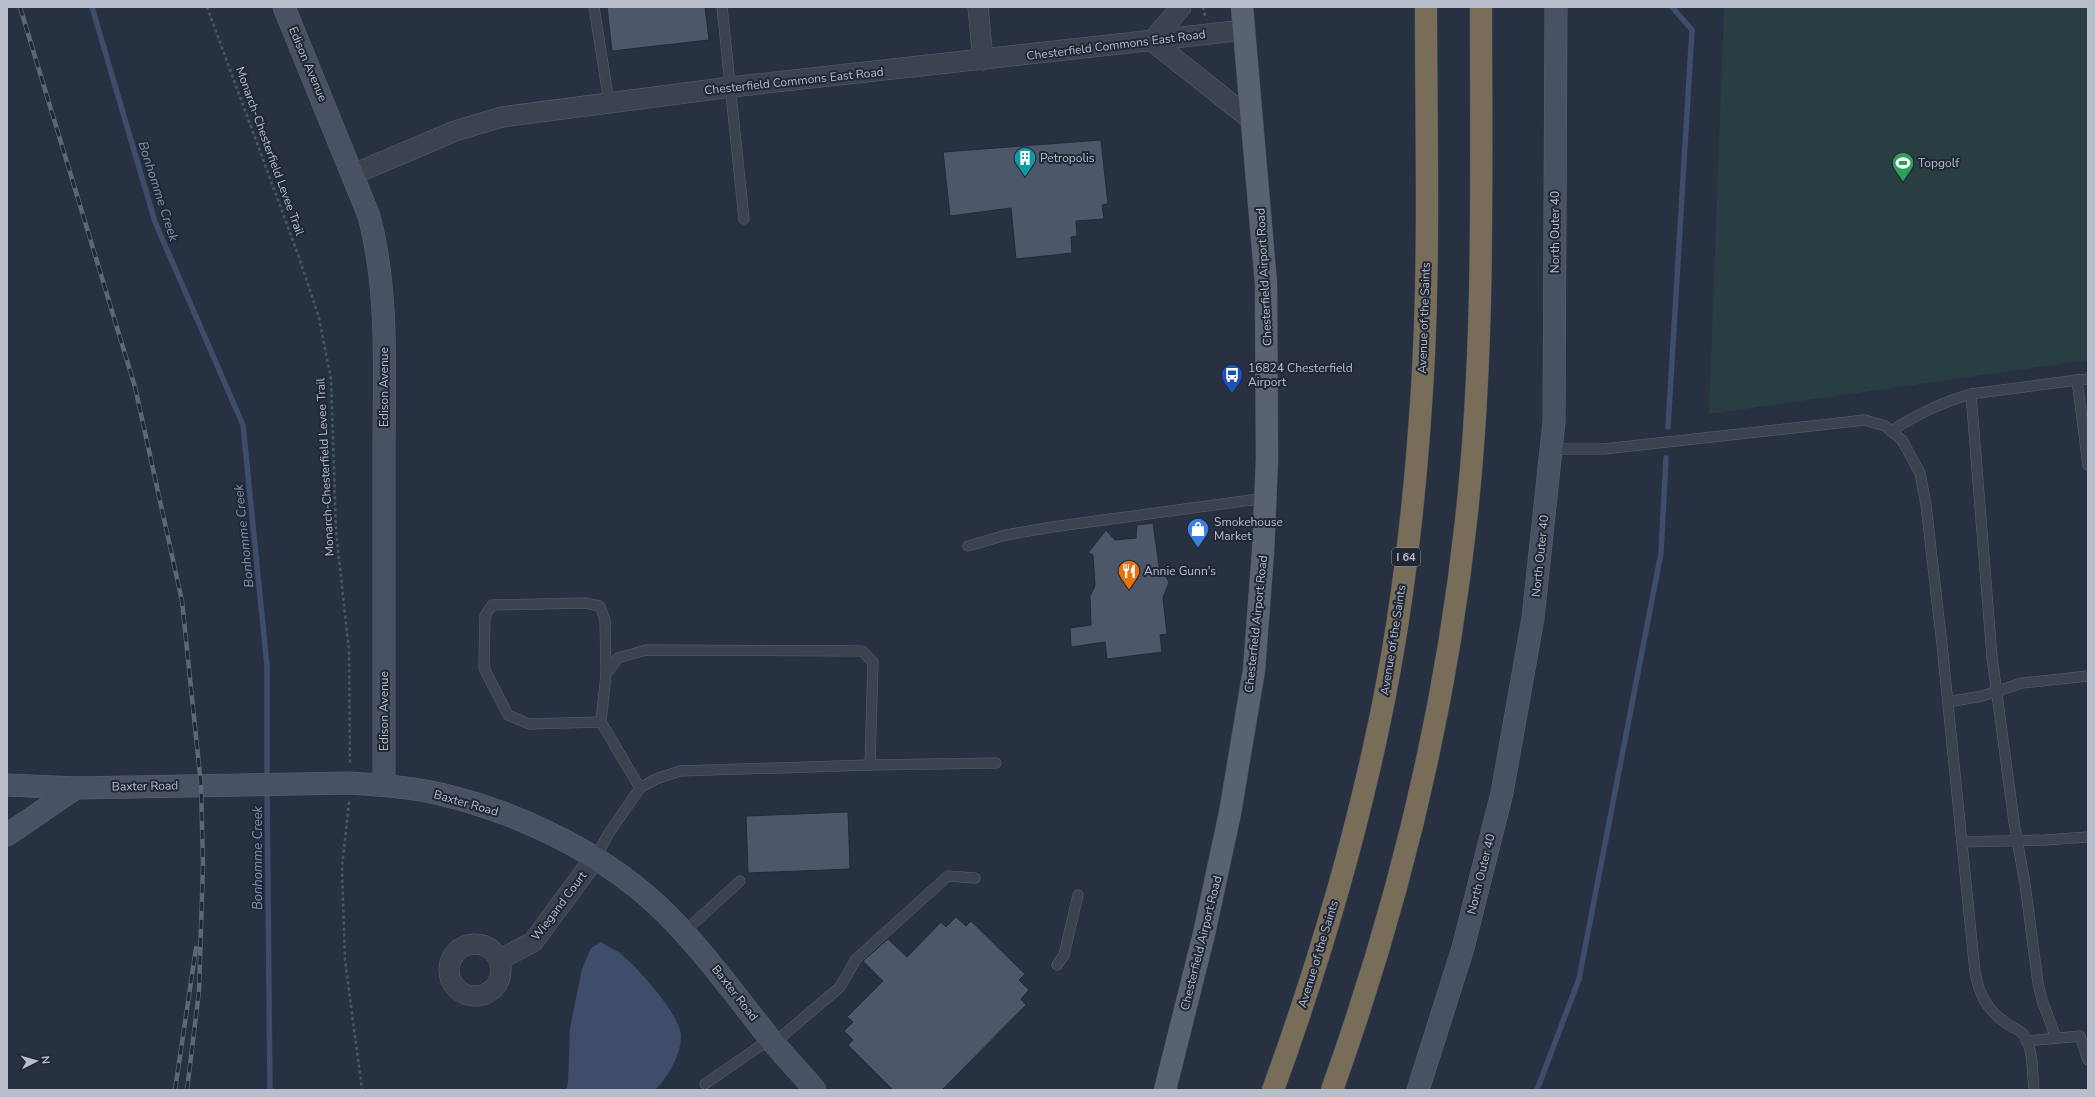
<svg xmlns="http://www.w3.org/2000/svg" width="2095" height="1097" viewBox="0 0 2095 1097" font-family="'Nunito Sans',sans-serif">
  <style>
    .green { fill: #293e42 }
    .water { fill: #3d4d6a }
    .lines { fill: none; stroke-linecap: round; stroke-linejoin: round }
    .stream { stroke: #3d4d6a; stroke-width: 5.5 }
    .building { fill: #4d576a; stroke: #222a38 }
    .lane-casing { stroke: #59616e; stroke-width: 11 }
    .street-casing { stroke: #59616e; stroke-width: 21 }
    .secondary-casing { stroke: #59616e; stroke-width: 23 }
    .primary-casing { stroke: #454c5a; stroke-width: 23 }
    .highway-casing { stroke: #464e5b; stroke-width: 23 }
    .path { stroke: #475b5f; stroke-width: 2.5; stroke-dasharray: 3 3; stroke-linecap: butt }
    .lane { stroke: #3b4351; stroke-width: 10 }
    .street { stroke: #3b4351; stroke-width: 20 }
    .secondary { stroke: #495264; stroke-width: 22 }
    .primary { stroke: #596271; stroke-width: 22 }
    .highway { stroke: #776d58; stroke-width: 22 }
    .rail-casing { stroke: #5d6778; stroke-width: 4.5 }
    .rail { stroke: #202836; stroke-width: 3; stroke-dasharray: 9; stroke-linecap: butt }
    .labels { text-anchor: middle; stroke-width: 4; stroke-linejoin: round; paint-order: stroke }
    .shield { fill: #202836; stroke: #8a919e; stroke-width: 1 }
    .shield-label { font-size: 11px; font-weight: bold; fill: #b8becb }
    .street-label { font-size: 12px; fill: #b8becb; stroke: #202836 }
    .poi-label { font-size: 12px; fill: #b8becb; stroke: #202836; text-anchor: start }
    .water-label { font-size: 13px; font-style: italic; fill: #8092b2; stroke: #202836 }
  </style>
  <rect width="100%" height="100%" fill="#273141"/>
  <polygon class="green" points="1724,7 2088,7 2088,360 1709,414"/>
  <path class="water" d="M601,942C607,946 614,949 620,953C636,966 681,1015 681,1036C681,1055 668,1077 655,1090H566L568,1083L570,1028L582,969L591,948Z"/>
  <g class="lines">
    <g class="stream">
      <polyline points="92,7 155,222 243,425 267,666 267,780"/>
      <polyline points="1668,427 1692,30 1672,7"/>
      <polyline points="267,789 270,1090"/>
      <polyline points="1537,1090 1579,979 1661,553 1666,458"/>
    </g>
  </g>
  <g class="building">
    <polygon points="607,7 705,7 709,40 612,51"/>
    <polygon points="1101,140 1108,204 1102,205 1104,219 1076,221 1077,236 1071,237 1072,253 1016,259 1011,208 950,216 943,152"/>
    <polygon points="1153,523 1159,566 1169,582 1163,598 1167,634 1160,635 1162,652 1107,659 1105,642 1071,647 1070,628 1091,625 1090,596 1095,586 1093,555 1088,553 1106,530 1115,540 1136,538 1137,525"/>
    <polygon points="848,812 850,869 748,873 746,816"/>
    <polygon points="956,917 966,926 971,921 1025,974 1019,980 1029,990 1021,999 1026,1005 942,1090 893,1090 848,1045 853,1040 844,1031 853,1022 847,1017 883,981 863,961 888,939 907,957 941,922 946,927"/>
  </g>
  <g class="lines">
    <g class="lane-casing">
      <g id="lane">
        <polyline points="594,7 609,102"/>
        <polyline points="722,7 744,219"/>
        <polyline points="2077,380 2088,379"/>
        <polyline points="1971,394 1992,657 2014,822 2025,884 2038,983 2042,1000 2056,1038"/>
        <path d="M1891,431C1916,415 1942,402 1971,394L2077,380L2088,465"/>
        <path d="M1551,449H1604L1865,420L1885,426L1902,440L1920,473L1926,505L1942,645L1975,972C1979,994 1987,1010 2006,1023C2011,1027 2018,1029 2022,1033C2034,1046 2032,1074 2034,1090"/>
        <polyline points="968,546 1006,535 1052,527 1266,498"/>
        <polyline points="1948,702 1982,696 2022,683 2088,676"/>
        <polyline points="601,722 529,724 508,715 484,668 485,616 492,605 585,603 600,606 605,620 606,674"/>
        <polyline points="640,788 601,722 606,674 618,658 646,650 862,651 873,662 870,765"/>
        <polyline points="1962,842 2045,840 2088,837"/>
        <polyline points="595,858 609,833 640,788 656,779 680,771 870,765 996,763"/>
        <polyline points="684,932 740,881"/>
        <polyline points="1057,965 1064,955 1078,895"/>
        <polyline points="2026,1041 2080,1036 2088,1060"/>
        <polyline points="774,1043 840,987 856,959 948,876 975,878"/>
        <polyline points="705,1084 770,1039"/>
      </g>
    </g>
    <g class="street-casing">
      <g id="street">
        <polyline points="978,7 983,60"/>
        <polyline points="1152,41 1253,121"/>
        <polyline points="1152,41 1181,7"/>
        <polyline points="354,174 455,131 502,117 731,87 1245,30"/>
        <circle cx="475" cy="970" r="26"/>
        <polyline points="499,960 533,942 595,858"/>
      </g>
    </g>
    <g class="secondary-casing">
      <g id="secondary">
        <path d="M284,7L369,216C389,292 384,372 384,450C384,562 384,673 384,785"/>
        <path d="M7,785L76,788L350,783C380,785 410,787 440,794C517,812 597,850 656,904C700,945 734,994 771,1040C785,1057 801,1073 815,1090"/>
        <polyline points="7,835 76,788"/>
        <polyline points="1418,1090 1463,948 1502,793 1533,618 1554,422 1556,7"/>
      </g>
    </g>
    <g class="primary-casing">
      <polyline id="primary" points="1165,1090 1204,934 1230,813 1254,670 1263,552 1267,460 1266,284 1242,7"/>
    </g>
    <g class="highway-casing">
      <g id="highway">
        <path d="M1273,1090C1316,972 1352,851 1378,729C1402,617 1415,503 1422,389C1430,262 1426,134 1426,7"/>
        <path d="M1332,1090C1398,906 1445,715 1466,521C1485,350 1481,178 1481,7"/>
      </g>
    </g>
    <g class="path">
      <polyline points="207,7 300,260 319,318 331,379 336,531 349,651 350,763"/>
      <polyline points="1203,7 1205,16"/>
      <polyline points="349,802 342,867 345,960 362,1090"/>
    </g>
    <use href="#lane" class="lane"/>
    <use href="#street" class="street"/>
    <use href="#secondary" class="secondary"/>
    <use href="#primary" class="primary"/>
    <use href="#highway" class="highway"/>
    <g class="rail-casing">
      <g id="rail">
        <polyline points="20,7 135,387 182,601 201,785 203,865 199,991 187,1090"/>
        <polyline points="175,1090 196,948"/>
      </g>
    </g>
    <use href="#rail" class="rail"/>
  </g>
  <defs>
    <g id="building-pin" transform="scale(1.15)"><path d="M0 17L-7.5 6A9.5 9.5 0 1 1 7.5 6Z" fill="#0f9aa8" stroke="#202836"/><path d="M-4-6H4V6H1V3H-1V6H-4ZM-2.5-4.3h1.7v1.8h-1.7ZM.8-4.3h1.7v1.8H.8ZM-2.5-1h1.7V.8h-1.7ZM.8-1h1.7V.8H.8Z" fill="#fff"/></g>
    <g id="stadium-pin" transform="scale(1.15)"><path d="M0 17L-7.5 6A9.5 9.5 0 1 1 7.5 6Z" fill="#2e9e5b" stroke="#202836"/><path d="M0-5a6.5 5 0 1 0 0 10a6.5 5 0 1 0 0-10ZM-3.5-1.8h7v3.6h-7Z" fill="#fff"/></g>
    <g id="bus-pin" transform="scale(1.15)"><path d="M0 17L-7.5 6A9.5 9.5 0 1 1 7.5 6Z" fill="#1a4fb4" stroke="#202836"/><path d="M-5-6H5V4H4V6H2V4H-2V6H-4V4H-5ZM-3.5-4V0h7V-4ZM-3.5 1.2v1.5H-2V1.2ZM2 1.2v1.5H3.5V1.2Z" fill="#fff"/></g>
    <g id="shop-pin" transform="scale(1.15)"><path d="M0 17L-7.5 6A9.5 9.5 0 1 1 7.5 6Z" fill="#3f7fe0" stroke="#202836"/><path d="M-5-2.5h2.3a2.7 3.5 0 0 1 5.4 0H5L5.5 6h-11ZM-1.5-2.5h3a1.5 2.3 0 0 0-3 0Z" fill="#fff"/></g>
    <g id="restaurant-pin" transform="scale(1.15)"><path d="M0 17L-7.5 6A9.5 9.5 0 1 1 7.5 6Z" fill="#e8710a" stroke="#202836"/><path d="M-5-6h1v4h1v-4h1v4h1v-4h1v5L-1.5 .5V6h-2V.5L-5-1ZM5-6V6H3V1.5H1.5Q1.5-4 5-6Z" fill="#fff"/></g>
  </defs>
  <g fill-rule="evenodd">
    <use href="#building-pin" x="1025" y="158"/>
    <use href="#stadium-pin" x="1903" y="163"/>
    <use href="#bus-pin" x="1232" y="375"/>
    <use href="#shop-pin" x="1198" y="529"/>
    <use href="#restaurant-pin" x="1129" y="571"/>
  </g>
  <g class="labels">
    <rect class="shield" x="1392" y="548" width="28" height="18" rx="3"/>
    <g class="shield-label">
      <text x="1406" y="561">I 64</text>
    </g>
    <g class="street-label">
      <text transform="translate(1116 45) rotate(-7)" y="4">Chesterfield Commons East Road</text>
      <text transform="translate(308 64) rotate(67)" y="4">Edison Avenue</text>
      <text transform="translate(794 81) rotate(-6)" y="4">Chesterfield Commons East Road</text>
      <text transform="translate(270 151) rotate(70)" y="4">Monarch-Chesterfield Levee Trail</text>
      <text transform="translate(1555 232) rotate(-90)" y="4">North Outer 40</text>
      <text transform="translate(1264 277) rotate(-93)" y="4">Chesterfield Airport Road</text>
      <text transform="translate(1424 318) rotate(-88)" y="4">Avenue of the Saints</text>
      <text transform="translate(384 387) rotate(-90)" y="4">Edison Avenue</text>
      <text transform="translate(325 467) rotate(-93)" y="4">Monarch-Chesterfield Levee Trail</text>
      <text transform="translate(1540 556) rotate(-84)" y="4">North Outer 40</text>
      <text transform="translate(1256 624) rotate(-84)" y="4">Chesterfield Airport Road</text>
      <text transform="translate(1393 640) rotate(-81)" y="4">Avenue of the Saints</text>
      <text transform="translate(384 711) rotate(-90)" y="4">Edison Avenue</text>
      <text transform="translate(145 786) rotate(-1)" y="4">Baxter Road</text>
      <text transform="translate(466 803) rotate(16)" y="4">Baxter Road</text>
      <text transform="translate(1481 874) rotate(-76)" y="4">North Outer 40</text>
      <text transform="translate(559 906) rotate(-53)" y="4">Wiegand Court</text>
      <text transform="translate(1201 943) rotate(-76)" y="4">Chesterfield Airport Road</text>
      <text transform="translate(1318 954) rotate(-73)" y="4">Avenue of the Saints</text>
      <text transform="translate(735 993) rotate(52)" y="4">Baxter Road</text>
    </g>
    <g class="poi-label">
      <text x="1040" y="162">Petropolis</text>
      <text x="1918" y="167">Topgolf</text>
      <text x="1248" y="372">16824 Chesterfield<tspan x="1248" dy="14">Airport</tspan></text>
      <text x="1214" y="526">Smokehouse<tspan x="1214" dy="14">Market</tspan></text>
      <text x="1144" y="575">Annie Gunn's</text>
    </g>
    <g class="water-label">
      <text transform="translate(159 191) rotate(72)" y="5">Bonhomme Creek</text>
      <text transform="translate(243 536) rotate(-96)" y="5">Bonhomme Creek</text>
      <text transform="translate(257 858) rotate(-90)" y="5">Bonhomme Creek</text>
    </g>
  </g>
  <rect width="2095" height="1097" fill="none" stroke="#b8becb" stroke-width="16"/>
  <g transform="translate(36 1061) rotate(84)" stroke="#202836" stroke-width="3" paint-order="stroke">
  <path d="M0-3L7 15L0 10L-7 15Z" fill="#b8becb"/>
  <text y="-6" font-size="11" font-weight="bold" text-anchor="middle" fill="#b8becb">N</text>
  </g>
</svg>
